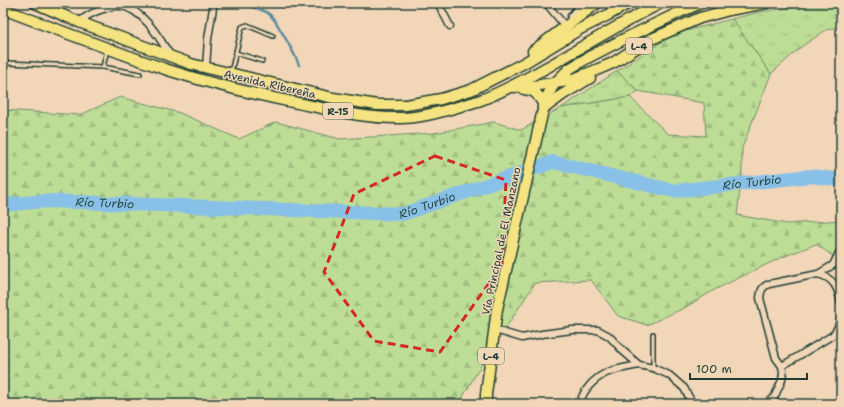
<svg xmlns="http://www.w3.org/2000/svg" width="844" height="407" viewBox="0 0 844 407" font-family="'Shantell Sans',sans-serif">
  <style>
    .grass { fill: url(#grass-tufts); stroke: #6e8d65 }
    .forest { fill: url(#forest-firs); stroke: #6e8d65 }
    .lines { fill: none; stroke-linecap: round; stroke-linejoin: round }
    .stream { stroke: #5f8c9f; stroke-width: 2.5 }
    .river { stroke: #89c0e7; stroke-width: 14 }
    .service-casing { stroke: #1f3d34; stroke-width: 6 }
    .minor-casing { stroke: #1f3d34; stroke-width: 9 }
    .primary-casing { stroke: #1f3d34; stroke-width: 13 }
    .service { stroke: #f1d7b8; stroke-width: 3 }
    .minor { stroke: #f1d7b8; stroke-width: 6 }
    .primary { stroke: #f5e381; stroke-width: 10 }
    .marked { fill: none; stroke: #d62828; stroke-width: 3; stroke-dasharray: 8 5; stroke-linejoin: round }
    .labels { text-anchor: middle; stroke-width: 3; stroke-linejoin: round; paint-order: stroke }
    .shield { fill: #f1d7b8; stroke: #5e6b5c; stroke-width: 1 }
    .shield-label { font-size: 10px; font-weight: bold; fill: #1f3d34 }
    .street-label { font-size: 11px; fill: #1f3d34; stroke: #f1d7b8 }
    .water-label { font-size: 12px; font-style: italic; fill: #2a4a46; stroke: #f1d7b8 }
  </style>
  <defs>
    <pattern id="grass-tufts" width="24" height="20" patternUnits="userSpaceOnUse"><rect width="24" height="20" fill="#bddd96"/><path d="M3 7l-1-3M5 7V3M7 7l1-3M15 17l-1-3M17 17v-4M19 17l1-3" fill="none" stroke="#a2bf82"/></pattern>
    <pattern id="forest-firs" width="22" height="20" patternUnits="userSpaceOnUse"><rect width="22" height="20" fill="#bddd96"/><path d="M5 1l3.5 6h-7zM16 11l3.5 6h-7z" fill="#a2bf82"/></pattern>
  </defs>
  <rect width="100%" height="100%" fill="#f1d7b8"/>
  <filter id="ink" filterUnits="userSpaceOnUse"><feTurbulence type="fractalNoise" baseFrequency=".025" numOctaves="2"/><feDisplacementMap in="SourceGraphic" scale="8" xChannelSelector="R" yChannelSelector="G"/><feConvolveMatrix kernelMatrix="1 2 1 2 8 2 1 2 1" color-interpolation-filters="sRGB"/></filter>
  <g filter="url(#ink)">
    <g class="grass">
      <polygon points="837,3 841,3 841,26 826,30 801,47 771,74 732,19 759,12 796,7"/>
      <polygon points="617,71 638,91 630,97 561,108"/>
    </g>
    <polygon class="forest" points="732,19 771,74 742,148 742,173 737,215 787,224 841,220 841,262 816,244 780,258 716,289 684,308 647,325 618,316 591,280 535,283 477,372 459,404 3,404 3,110 80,115 120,97 180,113 239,139 276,122 340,139 434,133 494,122 521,130 561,108 630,97 668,134 706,136 704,103 638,91 617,71 674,34"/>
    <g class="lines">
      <path class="stream" d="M247,3C253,9 263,9 269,14C274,18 277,24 280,29C287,41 294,52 299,65"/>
      <path class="river" id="s1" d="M3,205L46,201L403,214L553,162L674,191L811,176L841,180"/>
      <g class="service-casing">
        <g id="service">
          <polyline points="236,53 262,61"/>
          <polyline points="6,63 103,67 107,50"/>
          <polyline points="103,67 140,74"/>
          <polyline points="231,72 242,27 247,25 273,36"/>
          <polyline points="653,334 653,368"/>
        </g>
      </g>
      <g class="minor-casing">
        <g id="minor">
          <polyline points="438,3 450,26"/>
          <polyline points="546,3 565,26"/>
          <path d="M79,22C86,16 92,13 100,10C107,8 115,5 121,6C143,9 160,39 170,55"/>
          <polyline points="570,23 571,16 582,3"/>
          <polyline points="206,67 208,39 213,8 211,3"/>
          <polyline points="818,274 833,265 841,249"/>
          <polyline points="495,330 522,338 542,334 572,330 598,330 609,336 623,351 639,365 653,368 669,375 684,388 691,401 691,404"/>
          <path d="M782,366L833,335C838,329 840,323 841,315"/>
          <path d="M580,404C582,391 594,379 606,373C615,369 629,367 639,365"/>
          <path d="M766,404L774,398L782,380L783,372L782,366L776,358L760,298C761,290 762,287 769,284L818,274C834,278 838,288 841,303"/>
        </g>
      </g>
      <g class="primary-casing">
        <g id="primary">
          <polyline points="35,3 79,22 191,64 333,98 377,105 406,105 441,99 471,90 524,63 580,29 608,15 629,3"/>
          <path d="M3,9C58,30 113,51 168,70C212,84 257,95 302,104C335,111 369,119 403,118C428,117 454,108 478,101C504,92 527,78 551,65C587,44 623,22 661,3"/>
          <polyline points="533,51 597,3"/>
          <polyline points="514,87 532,86 569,81 594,71 613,63 647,41 700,18 729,10 766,3"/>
          <path d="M524,89C537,91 536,93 543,103"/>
          <polyline points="543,109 562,95 590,78"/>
          <polyline points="486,404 486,394 497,309 543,110 543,103 555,83 569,69 589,57 624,39 680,12 701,3"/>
        </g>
      </g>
      <use href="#service" class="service"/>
      <use href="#minor" class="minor"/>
      <use href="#primary" class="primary"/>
    </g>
  </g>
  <path class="marked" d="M435,156L506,180L502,265L440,352L374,341L324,272L354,194Z"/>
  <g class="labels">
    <g class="shield">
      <rect x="626" y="38" width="26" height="16" rx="3"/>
      <rect x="323" y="103" width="30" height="16" rx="3"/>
      <rect x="478" y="348" width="26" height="16" rx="3"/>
    </g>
    <g class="shield-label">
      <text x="639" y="50">L-4</text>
      <text x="338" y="115">R-15</text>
      <text x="491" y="360">L-4</text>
    </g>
    <g class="street-label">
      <text transform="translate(270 84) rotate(13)" y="4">Avenida Ribereña</text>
      <text transform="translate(501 241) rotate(-78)" y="4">Vía Principal de El Manzano</text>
    </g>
    <g class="water-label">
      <text dy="4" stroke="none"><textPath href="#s1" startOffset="762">Río Turbio</textPath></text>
      <text dy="4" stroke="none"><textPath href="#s1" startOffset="102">Río Turbio</textPath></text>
      <text dy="4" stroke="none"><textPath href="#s1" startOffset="426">Río Turbio</textPath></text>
    </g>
  </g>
  <rect width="844" height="407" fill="none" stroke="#f1d7b8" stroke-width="16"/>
  <rect x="8" y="8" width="828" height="391" fill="none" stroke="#1f3d34" stroke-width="1.5" filter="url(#ink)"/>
  <path d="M690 373v6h117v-6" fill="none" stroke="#1f3d34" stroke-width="2"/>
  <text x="696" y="373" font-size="12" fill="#1f3d34" stroke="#f1d7b8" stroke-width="3" paint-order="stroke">100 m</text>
</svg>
